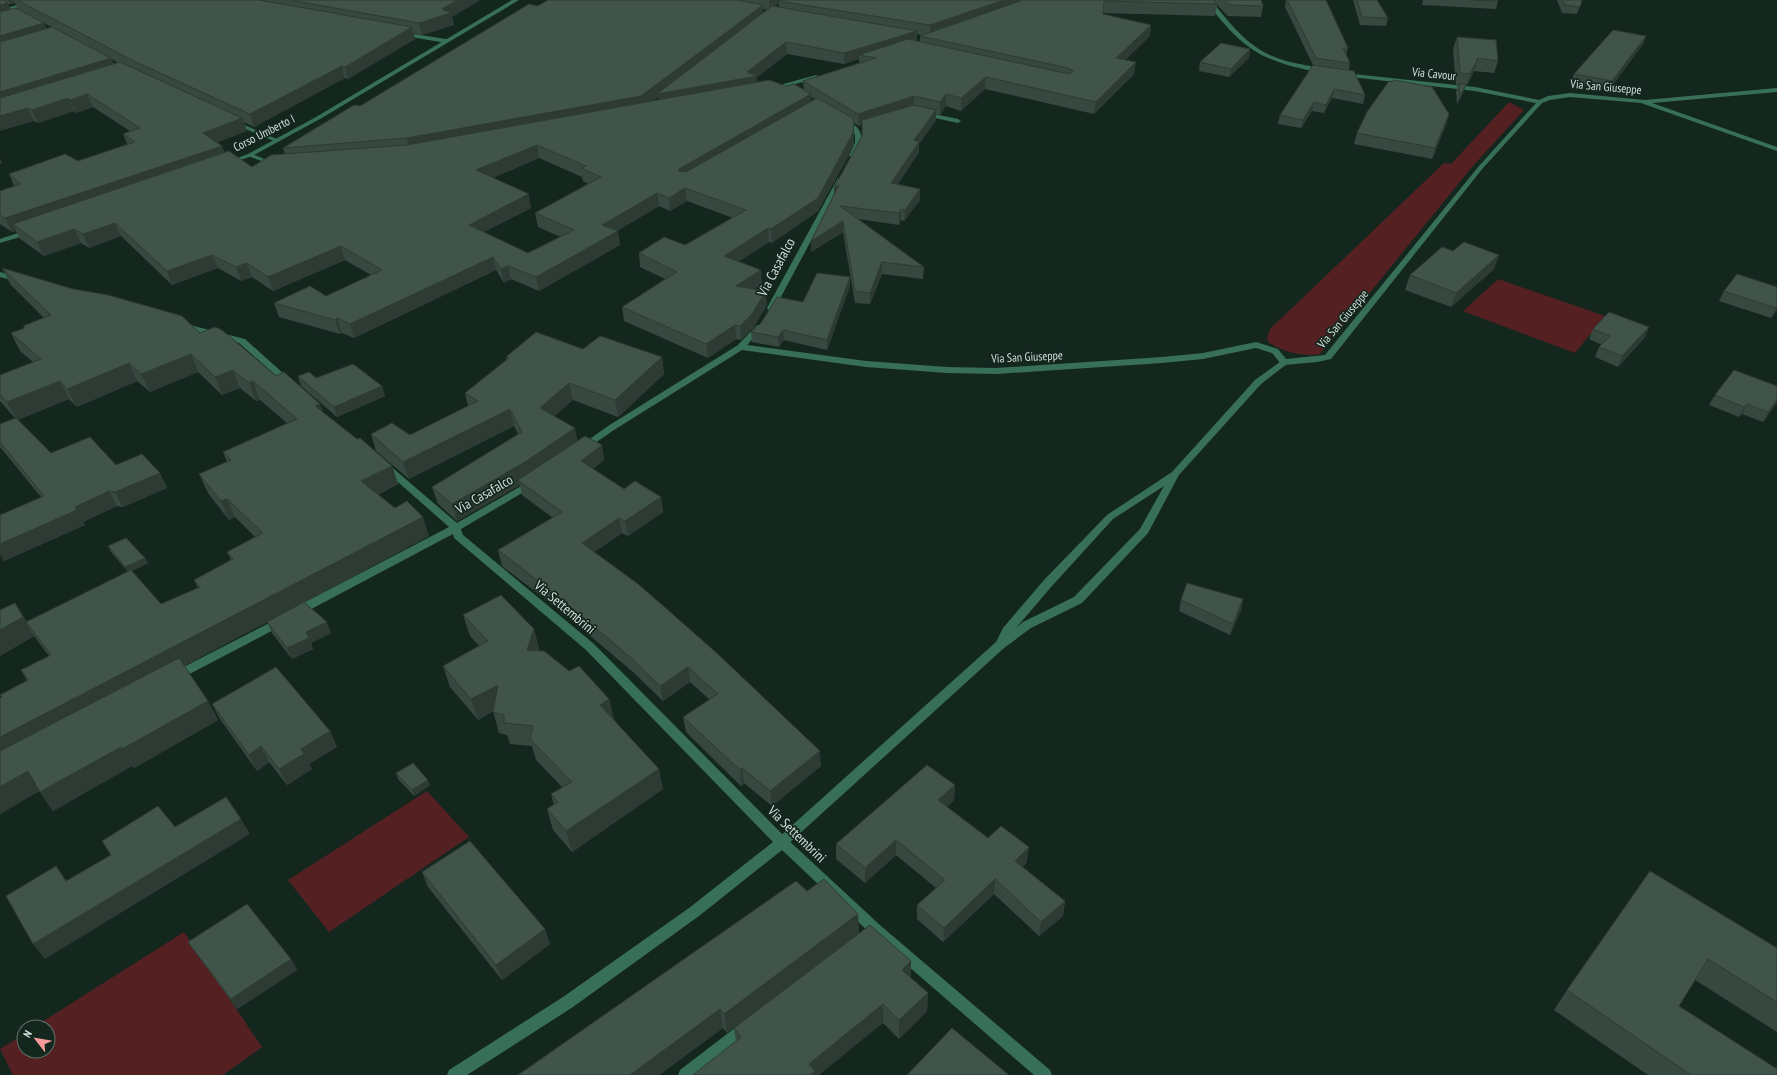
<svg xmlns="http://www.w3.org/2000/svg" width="1777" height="1075" viewBox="0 0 1777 1075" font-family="'PT Sans Narrow',sans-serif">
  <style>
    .green { fill: #542021 }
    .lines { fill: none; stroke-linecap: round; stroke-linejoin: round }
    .service { fill: #386f58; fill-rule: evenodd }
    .minor { fill: #386f58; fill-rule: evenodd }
    .tertiary { fill: #386f58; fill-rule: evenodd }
    .wall { fill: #374840; fill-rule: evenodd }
    .shaded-wall { fill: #2d3b34 }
    .building { fill: #40544a; stroke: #2d3b34; fill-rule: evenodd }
    .labels { text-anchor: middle; stroke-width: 3.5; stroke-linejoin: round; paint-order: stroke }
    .far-street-label { font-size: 12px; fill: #d3dfd9; stroke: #14271f }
    .street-label { font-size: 14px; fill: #d3dfd9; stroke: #14271f }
  </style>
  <rect width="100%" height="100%" fill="#14271f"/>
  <g class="green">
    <path d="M1509,102L1524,110L1472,167L1320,354C1303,357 1282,352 1268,342L1267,337L1271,328L1444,163L1451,164Z"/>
    <polygon points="1498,279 1605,316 1575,353 1463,311"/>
    <polygon points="427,791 469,837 329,932 288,880"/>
    <polygon points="184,932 262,1047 223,1075 13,1075 0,1049 24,1034 24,1051 48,1051 48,1027 34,1027"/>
  </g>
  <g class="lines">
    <g class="service">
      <polygon points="923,112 958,119 961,121 958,123 921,115 921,113"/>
      <path d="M1284,359L1288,362L1287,364L1261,384L1179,475L1148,533L1082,603L1031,628L1004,648L786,846L782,847L778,846L776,842L778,838L996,642L1003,628L1044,580L1107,515L1172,472L1255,380ZM1164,486L1140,529L1074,597L1023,622L1016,628L1052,586L1113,519Z"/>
    </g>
    <g class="minor">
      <polygon points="33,0 42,0 10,10 7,8"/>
      <path d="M1205,0H1211C1232,26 1250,50 1283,60C1294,64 1318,66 1325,71L1322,73C1260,61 1243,50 1205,0Z"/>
      <polygon points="401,32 446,39 449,41 446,43 399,35 399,33"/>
      <polygon points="1344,73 1475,87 1539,100 1548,96 1570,93 1645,100 1777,88 1777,92 1652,103 1777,147 1777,151 1641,103 1570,97 1550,100 1542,103 1483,168 1331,359 1317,362 1284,365 1281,364 1272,353 1256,348 1203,359 1162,363 996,374 947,373 866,367 742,350 614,430 585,450 582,451 577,448 608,426 738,345 757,325 760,325 764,327 747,345 866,361 947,367 996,368 1162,357 1203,353 1256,342 1278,349 1286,359 1325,355 1479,166 1536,103 1475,91 1342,76 1342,74"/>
      <polygon points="816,75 818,76 818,78 772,90 769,88"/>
      <path d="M840,119C845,118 848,120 852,123C866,133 862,144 854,157L849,156L855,143V135L851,129L840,121Z"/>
      <polygon points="231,121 235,121 279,140 274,141 231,123"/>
      <polygon points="248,154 252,154 277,164 272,165 248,156"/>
      <polygon points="838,178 844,179 775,308 774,310 768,310 767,308"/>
      <polygon points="0,272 21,278 22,280 18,282 0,277"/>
      <polygon points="179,323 182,323 245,339 294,383 293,385 287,385 239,343 179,327"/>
      <polygon points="385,463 388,464 457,523 528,482 534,482 536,484 534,486 461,529 463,535 594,644 786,838 881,926 1050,1070 1052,1075 1034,1075 871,934 782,850 699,916 573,1007 467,1075 447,1075 449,1070 563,997 689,908 773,842 586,650 454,538 453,534 300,615 292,615 291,612 292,609 449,527 382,468 380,466"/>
      <polygon points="281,617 285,618 286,621 285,624 180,679 172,679 170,676 172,673"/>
      <polygon points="745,1022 750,1024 752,1029 750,1034 697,1075 678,1075 680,1070 740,1024"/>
    </g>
    <g class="tertiary">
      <polygon points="512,0 519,0 320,119 252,156 227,165 224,163 248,154 316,117"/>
      <polygon points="30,229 34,231 33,233 0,243 0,239"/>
    </g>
  </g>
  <g class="wall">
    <path d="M0,0H480L452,17L454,25L422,35L413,33L415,39L348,79L345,78L254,127L244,122L247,131L217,142L225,152L252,167L285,154L283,148L360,106L548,0H1261L1263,6L1261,17L1228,16L1217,5L1215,16L1103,13V14L1150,36L1125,60L1134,74L1094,114L985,89L961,111L946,106L940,115L936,114V120L919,144V152L898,184L920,189V200L904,221L901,220L899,225L858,219L924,267L923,279L882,274L870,304L855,303L843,232L811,252V241L834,194V188L862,136V125L859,126L854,123V146L818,211L772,243L769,242L738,262L762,284L754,289L767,305L753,328L741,340L736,339L708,358L624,321L622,307L665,279L640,267L639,253L685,245L733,218L687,201L670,211L659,206L617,231L620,245L539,291L511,279L504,283L496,270L354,338L342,333L340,334L279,317L274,303L326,296L371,275L345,260L273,291L252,277L241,281L218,268L172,285L121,236L89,248L81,243L44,256L19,238L16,231L12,232L0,224V191L14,186L9,174L78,161L127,144L123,134L130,131L93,107L76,113L74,111L38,123L34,121L19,125ZM15,3L18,9H11L8,4H10ZM779,3V7L775,6ZM763,9L767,10L763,13ZM44,23L55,29H47ZM917,34L921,35L920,36V42L917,41ZM787,54L844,64L859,59V63L803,81L804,90L786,86L757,82V77ZM112,59L118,63L113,64ZM658,97V100L653,101ZM811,97L815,99L811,101ZM539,158L582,177L583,181L588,184L535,213L538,227L561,237L528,253L484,232L531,208L493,178Z"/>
    <polygon points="1286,0 1326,0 1348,48 1346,55 1350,63 1349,70 1365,95 1363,104 1332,98 1324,113 1312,111 1301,128 1278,124 1280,115 1313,65 1285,7"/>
    <polygon points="1353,0 1377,0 1388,18 1386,26 1360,25"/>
    <polygon points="1423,0 1498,0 1498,1 1496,9 1422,5"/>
    <polygon points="1557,0 1582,0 1577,14 1562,13"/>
    <polygon points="1646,36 1643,44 1609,90 1571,83 1574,74"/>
    <polygon points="1457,37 1498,61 1494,73 1474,71 1466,87 1465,87 1463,93 1457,104 1456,92 1458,86 1456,86 1453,49"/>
    <polygon points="1250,49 1249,58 1229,77 1199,71 1200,62"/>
    <polygon points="1449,114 1446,125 1432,159 1354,144 1357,133"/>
    <polygon points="1453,251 1494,269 1451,307 1405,290 1410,275"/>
    <polygon points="2,268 200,333 276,376 392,466 398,484 378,495 429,536 277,617 331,633 311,643 313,649 292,659 272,633 267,622 184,666 208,701 218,720 134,768 132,766 53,811 39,791 0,814 0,698 27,681 21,670 49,656 34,636 0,656 0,610 15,603 27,622 128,572 111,552 108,546 145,558 148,563 132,571 161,604 198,588 194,580 231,560 227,552 255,537 235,517 229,520 208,493 199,474 227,462 223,452 287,423 260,400 256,401 240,388 222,395 198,372 150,392 137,381 77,407 69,399 18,420 51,453 160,473 167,488 123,507 117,506 83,522 85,525 4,561 0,554 0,515 41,497 0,447 0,424 15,418 0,401 0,375 33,362 20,351 11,333 24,328 44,318 11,285"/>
    <polygon points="850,286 827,350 784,340 779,347 752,342 751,332 803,302"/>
    <polygon points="1777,287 1777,310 1771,318 1719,301 1724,291"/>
    <polygon points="1649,327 1645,337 1618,367 1595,357 1599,347 1602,345 1589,339 1593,329"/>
    <polygon points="583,349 662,357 664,374 618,417 573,400 554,416 577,440 602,445 604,460 593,469 624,489 661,497 663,512 628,536 622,533 594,552 821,766 772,806 744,783 741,786 686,732 683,717 710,700 690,682 663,701 633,672 562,612 502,566 498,550 553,518 522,495 520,485 457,521 438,504 432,487 518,434 514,426 409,479 376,451 371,434 410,435 468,406 465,393 506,360 506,357"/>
    <polygon points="298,376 382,386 385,396 337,417 301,386"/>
    <polygon points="1777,386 1777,403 1763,422 1742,414 1739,417 1709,405 1715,395"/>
    <polygon points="1243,599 1241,610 1230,635 1179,611 1181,600"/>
    <polygon points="463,615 534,629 539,649 539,651 609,699 614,719 663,789 572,852 553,830 547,809 554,805 551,794 562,787 536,760 532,746 510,744 507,735 499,733 493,711 478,720 450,687 443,666 479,646 470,636"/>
    <polygon points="212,704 330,731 337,747 309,764 312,769 287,785 269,762 257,771 220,719"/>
    <polygon points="396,773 430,785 414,796 398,779"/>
    <polygon points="955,785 954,800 947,807 988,838 1027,862 1023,867 1065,901 1063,916 1039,936 994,894 943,942 917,919 917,905 936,888 896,855 865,883 836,859 836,844"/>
    <polygon points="1650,871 1777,948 1777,1032 1695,980 1679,1006 1777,1075 1648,1075 1554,1010 1567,990"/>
    <polygon points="422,872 545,929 550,944 502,980 428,887"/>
    <polygon points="807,891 858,914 859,934 727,1033 723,1028 659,1075 518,1075"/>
    <polygon points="188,942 291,959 297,970 237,1009 195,952"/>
    <polygon points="911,978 928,993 927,1011 899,1039 883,1023 736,1041 734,1028"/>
  </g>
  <g class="shaded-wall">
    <polygon points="8,0 14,0 15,3 10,4"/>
    <polygon points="457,0 480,0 452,17 454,25 422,35 419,23"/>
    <polygon points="769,0 784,0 779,1 779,3 770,10"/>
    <polygon points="1004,0 1036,0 930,36 930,25"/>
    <polygon points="8,3 13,15 0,19 0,5"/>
    <polygon points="763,5 763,16 747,72 786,42 787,54 757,77 758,87 659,105 658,97 642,109 410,151 407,138"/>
    <polygon points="44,23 49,35 0,49 0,36"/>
    <polygon points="1151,25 1150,36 1115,70 1116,58"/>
    <polygon points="412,27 415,39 348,79 345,67"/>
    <polygon points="917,31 917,41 859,55 859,59 844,64 844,53"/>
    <polygon points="1646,36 1643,44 1609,90 1612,81"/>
    <polygon points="1250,49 1249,58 1229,77 1231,69"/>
    <polygon points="111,58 116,71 0,106 0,92"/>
    <polygon points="1478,58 1474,71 1466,87 1470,74"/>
    <polygon points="1136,62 1134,74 1094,114 1096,102"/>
    <polygon points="342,66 345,78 254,127 250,114"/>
    <polygon points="986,77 985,89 961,111 961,98"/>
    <polygon points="1466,84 1463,93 1457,104 1460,96"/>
    <polygon points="1334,89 1332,98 1324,113 1326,105"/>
    <polygon points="87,94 93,107 76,113 70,100"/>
    <polygon points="811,94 812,106 680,182 678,171 679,169"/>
    <polygon points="946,94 946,106 940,115 940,102"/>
    <polygon points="914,96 914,109 859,126 858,114"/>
    <polygon points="68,98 74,111 38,123 32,110"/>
    <polygon points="1314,102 1312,111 1301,128 1303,120"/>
    <polygon points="28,108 34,121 0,131 0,116"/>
    <polygon points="936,110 936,120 919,144 919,152 891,194 891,183 914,140"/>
    <polygon points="1449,114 1446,125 1432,159 1435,148"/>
    <polygon points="242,118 247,131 208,146 203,133"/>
    <polygon points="854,122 854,146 818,211 772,243 771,229"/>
    <polygon points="537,145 539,158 479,184 476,170"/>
    <polygon points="222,146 227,159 13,224 16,231 12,232 5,218"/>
    <polygon points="0,158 2,163 0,164"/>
    <polygon points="839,185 834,199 834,188"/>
    <polygon points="685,188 687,201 670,211 669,198"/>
    <polygon points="920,189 920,200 904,221 905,210"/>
    <polygon points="657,193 659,206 604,238 602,225"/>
    <polygon points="529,194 531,208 472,238 469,225"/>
    <polygon points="901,209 901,220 899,225 899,213"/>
    <polygon points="843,221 843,232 811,252 811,241"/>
    <polygon points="115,223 121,236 89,248 83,234"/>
    <polygon points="768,228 769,242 725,270 724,256"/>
    <polygon points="74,229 81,243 44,256 37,242"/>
    <polygon points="618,231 620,245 539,291 536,277"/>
    <polygon points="341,246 345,260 273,291 268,277"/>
    <polygon points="212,255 218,268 172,285 167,271"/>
    <polygon points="1499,255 1494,269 1451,307 1456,293"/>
    <polygon points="493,257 496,270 354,338 350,324"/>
    <polygon points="882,262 882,274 870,304 870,293"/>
    <polygon points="247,263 252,277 241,281 236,267"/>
    <polygon points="508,266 511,279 504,283 501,269"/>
    <polygon points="761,270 762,284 737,300 736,286"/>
    <polygon points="850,277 850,286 827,350 827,340"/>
    <polygon points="766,291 767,305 753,328 741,340 740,326"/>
    <polygon points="1777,307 1777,310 1771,318 1776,308"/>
    <polygon points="337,318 342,333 340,334 335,320"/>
    <polygon points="735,325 736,339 708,358 706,344"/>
    <polygon points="1649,327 1645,337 1618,367 1622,356"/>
    <polygon points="783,330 784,340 779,347 778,337"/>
    <polygon points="191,354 198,372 150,392 141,374"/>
    <polygon points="662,357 664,374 618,417 615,400"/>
    <polygon points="129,363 137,381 77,407 67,389"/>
    <polygon points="233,370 240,388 222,395 215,377"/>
    <polygon points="60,381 69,399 17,420 7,402"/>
    <polygon points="253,381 260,400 256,401 249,383"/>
    <polygon points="569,383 573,400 544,425 540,408"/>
    <polygon points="382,386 385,396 337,417 334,407"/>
    <polygon points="1777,400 1777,403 1763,422 1768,412"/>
    <polygon points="320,404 327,422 315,406"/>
    <polygon points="1747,404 1742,414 1739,417 1744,407"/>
    <polygon points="510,409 514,426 409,479 403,462"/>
    <polygon points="575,428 578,445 518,480 520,485 457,521 452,504"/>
    <polygon points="602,445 604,460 584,476 581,461"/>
    <polygon points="392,466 398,484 367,500 361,481"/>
    <polygon points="160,473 167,488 123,507 115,492"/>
    <polygon points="109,491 117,506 83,522 85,525 4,561 0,554 0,544 75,507"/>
    <polygon points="661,497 663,512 628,536 625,521"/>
    <polygon points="227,499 235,517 229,520 221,501"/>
    <polygon points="423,517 429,536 0,763 0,737"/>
    <polygon points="619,518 622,533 586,558 582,543"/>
    <polygon points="145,558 148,563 128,573 125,567"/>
    <polygon points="1243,599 1241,610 1230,635 1233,624"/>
    <polygon points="15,603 27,622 26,622 34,636 0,656 0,630"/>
    <polygon points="327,622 331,633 311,643 313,649 292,659 287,648 306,632"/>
    <polygon points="534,629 539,649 532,670 527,650"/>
    <polygon points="688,667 690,682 663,701 660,686"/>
    <polygon points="498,685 504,705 478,720 471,699"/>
    <polygon points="609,699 614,720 600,705"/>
    <polygon points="208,701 218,720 134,768 122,749"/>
    <polygon points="330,731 337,747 309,764 312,769 287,785 279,769 301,749"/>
    <polygon points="261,746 269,762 257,771 249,755"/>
    <polygon points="121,747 132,766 53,811 40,792"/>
    <polygon points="820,751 821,766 772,806 770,791"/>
    <polygon points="742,768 744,783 741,786 740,770"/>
    <polygon points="659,769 663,789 572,852 566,831"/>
    <polygon points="28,771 41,790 0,814 0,787"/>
    <polygon points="428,780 430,785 414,796 412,790"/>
    <polygon points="955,785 954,800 938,815 938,800"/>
    <polygon points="241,819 250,834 45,959 33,944"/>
    <polygon points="896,840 896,855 865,883 865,868"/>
    <polygon points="1029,847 1027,862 1013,876 1015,861"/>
    <polygon points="995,879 994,894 943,942 944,928"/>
    <polygon points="1065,901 1063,916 1039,936 1041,922"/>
    <polygon points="858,914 859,934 727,1033 724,1014"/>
    <polygon points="545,929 550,944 502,980 496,965"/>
    <polygon points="291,959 297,970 237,1009 231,999"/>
    <polygon points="911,961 911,980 902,970"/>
    <polygon points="928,993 927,1011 899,1039 899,1020"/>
    <polygon points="883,1004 883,1023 819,1075 810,1075 809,1064"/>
    <polygon points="720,1009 723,1028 659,1075 630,1075"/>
  </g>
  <g class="building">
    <polygon points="0,0 3,0 8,3 0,5"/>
    <polygon points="17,0 259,0 412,27 345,67 342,66 250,114 134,61"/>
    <polygon points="290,0 457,0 442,9 451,13 419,23"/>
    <polygon points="548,0 738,0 763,5 641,96 407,138 283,148 354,105 360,106 529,4 538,6"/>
    <polygon points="780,0 1004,0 930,25 779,1"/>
    <polygon points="1023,0 1214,0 1217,4 1104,1 1103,14 1151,25 1116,58 1136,62 1096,102 986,77 961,98 946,94 940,102 914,96 858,114 803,81 876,58 859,55 908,39 1069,74 1073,71 1068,68 920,36"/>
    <polygon points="1225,0 1261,0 1263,6 1230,5"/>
    <polygon points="1287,0 1326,0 1348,48 1343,48 1350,63 1316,58"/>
    <polygon points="1357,0 1377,0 1388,18 1362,17"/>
    <polygon points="1473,0 1498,0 1498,1"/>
    <polygon points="1562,0 1582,0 1580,7 1565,5"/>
    <polygon points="772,6 917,31 844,53 786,42 747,72 757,76 657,94"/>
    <polygon points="16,8 44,23 0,36 0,12"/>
    <polygon points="52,27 111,58 0,92 0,42"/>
    <polygon points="1613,30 1646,36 1612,81 1574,74"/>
    <polygon points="1457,37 1496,40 1498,61 1478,58 1470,74 1460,73"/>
    <polygon points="1221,43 1250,49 1231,69 1200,62"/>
    <polygon points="120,62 242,118 203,133 222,146 5,218 0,215 0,191 21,184 9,174 65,154 78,161 135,142 123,134 140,128 87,94 70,100 68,98 32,110 28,108 0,116 0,98"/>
    <polygon points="1313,65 1354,71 1365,95 1334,89 1326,105 1314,102 1303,120 1280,115"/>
    <path d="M769,80L786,86L794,84L811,94L679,169L678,171L686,172L817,98L853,118L854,122L853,133L818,198L771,229L768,228L724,256L761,270L736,286L766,291L752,314L740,326L735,325L706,344L622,307L677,272L639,253L664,237L685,245L746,210L685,188L669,198L657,193L602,225L618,231L536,277L508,266L501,269L493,257L350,324L337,318L335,320L274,303L310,286L326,296L382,270L341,246L268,277L247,263L236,267L212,255L167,271L115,223L83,234L74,229L37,242L13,224L229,151L252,167L271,155L407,145ZM537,145L586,166L581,168L601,177L535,213L574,230L528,253L469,225L529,194L476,170Z"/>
    <polygon points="1394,80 1432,87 1449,114 1435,148 1357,133 1367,112 1389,81 1392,82"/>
    <polygon points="1459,84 1466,84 1460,96"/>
    <polygon points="914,105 936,110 914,140 919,142 891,183 920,189 905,210 901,209 899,213 840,206 924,267 882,262 870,293 855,291 843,221 811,241 839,185 834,188 862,136 862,120"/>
    <polygon points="1464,242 1499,255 1456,293 1410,275 1442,247 1453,251"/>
    <polygon points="2,268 73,289 108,295 182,316 200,333 215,327 222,330 276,376 284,372 320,404 315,406 357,439 360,438 392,466 361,481 395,508 407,501 423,517 0,737 0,698 2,697 0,695 28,680 21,670 51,655 26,622 131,570 161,604 200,587 194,580 233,559 227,552 263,533 227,499 221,501 199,474 231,460 223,452 297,419 253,381 249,383 233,370 215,377 191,354 141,374 129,363 67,389 60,381 7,402 0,394 0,375 41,359 11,333 25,328 23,326 51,315"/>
    <polygon points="817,273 850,277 827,340 783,330 778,337 751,332 761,323 777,297 803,302"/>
    <polygon points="1737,274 1777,287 1777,307 1776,308 1724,291"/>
    <polygon points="1609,312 1649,327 1622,356 1599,347 1610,336 1593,329"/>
    <polygon points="536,332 583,349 600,336 662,357 615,400 569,383 540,408 575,428 525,462 452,504 432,487 522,432 510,409 403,462 371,434 392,423 410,435 478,401 465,393 509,358 506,357"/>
    <polygon points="353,364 382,386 334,407 298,376 309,372 316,378"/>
    <polygon points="1734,370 1777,386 1777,400 1768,412 1747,404 1744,407 1715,395"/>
    <polygon points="16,418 51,453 90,437 116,465 142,454 160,473 115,492 109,491 75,507 77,510 0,544 0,515 44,496 0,442 0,424"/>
    <polygon points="585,436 602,445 581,461 624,489 635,481 661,497 625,521 619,518 582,543 638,584 668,610 720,656 820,751 770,791 742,768 740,770 683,717 718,694 688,667 660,686 630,657 559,597 498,550 562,512 518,480"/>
    <polygon points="126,538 145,558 125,567 108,546"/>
    <polygon points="1187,583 1243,599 1233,624 1181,600"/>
    <polygon points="501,595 534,629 527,650 544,651 569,671 579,666 609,699 600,705 659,769 566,831 547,809 558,802 551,794 572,782 530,739 533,726 504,723 504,715 493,712 498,685 471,699 443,666 488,641 463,615"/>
    <polygon points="304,602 327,622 306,632 309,638 287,648 267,622"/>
    <polygon points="15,603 23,617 0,630 0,610"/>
    <polygon points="179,658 208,701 122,749 121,747 40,792 28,771 0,787 0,751"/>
    <polygon points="276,667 330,731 301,749 304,754 279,769 261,746 249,755 212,704"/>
    <polygon points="413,763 428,780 412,790 396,773"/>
    <polygon points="927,765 955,785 938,800 988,838 1001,826 1029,847 1015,861 1065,901 1041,922 995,879 944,928 917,905 945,880 896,840 865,868 836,844"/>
    <polygon points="226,797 241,819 33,944 6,896 56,866 66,881 111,855 102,841 158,806 175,827"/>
    <polygon points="470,841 545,929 496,965 422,872"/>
    <polygon points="1650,871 1777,948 1777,1002 1708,959 1679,1006 1777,1069 1777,1075 1691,1075 1567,990"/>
    <polygon points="824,879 858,914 724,1014 720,1009 630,1075 518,1075 796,881 807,891"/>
    <polygon points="247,904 291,959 231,999 188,942"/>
    <polygon points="870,925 911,961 902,970 928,993 899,1020 883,1004 809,1064 815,1071 810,1075 693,1075 741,1037 734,1028"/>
    <polygon points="952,1028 1009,1075 907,1075"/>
  </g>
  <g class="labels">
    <g class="far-street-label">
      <text transform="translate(1434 74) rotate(6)" y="4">Via Cavour</text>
      <text transform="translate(1606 87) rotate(5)" y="4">Via San Giuseppe</text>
      <text transform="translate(264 133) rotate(-27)" y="4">Corso Umberto I</text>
      <text transform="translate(1343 319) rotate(-50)" y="4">Via San Giuseppe</text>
      <text transform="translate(1027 357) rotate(-3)" y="4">Via San Giuseppe</text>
    </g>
    <g class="street-label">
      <text transform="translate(776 267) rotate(-62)" y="5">Via Casafalco</text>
      <text transform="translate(484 494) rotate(-30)" y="5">Via Casafalco</text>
      <text transform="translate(565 607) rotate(40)" y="5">Via Settembrini</text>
      <text transform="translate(797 834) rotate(44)" y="5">Via Settembrini</text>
    </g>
  </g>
  <g transform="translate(36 1039) rotate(301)"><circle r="19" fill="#14271f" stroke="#607169"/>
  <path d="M0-3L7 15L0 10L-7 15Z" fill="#f59b99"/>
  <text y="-6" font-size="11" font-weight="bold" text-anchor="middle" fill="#d3dfd9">N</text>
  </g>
</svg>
